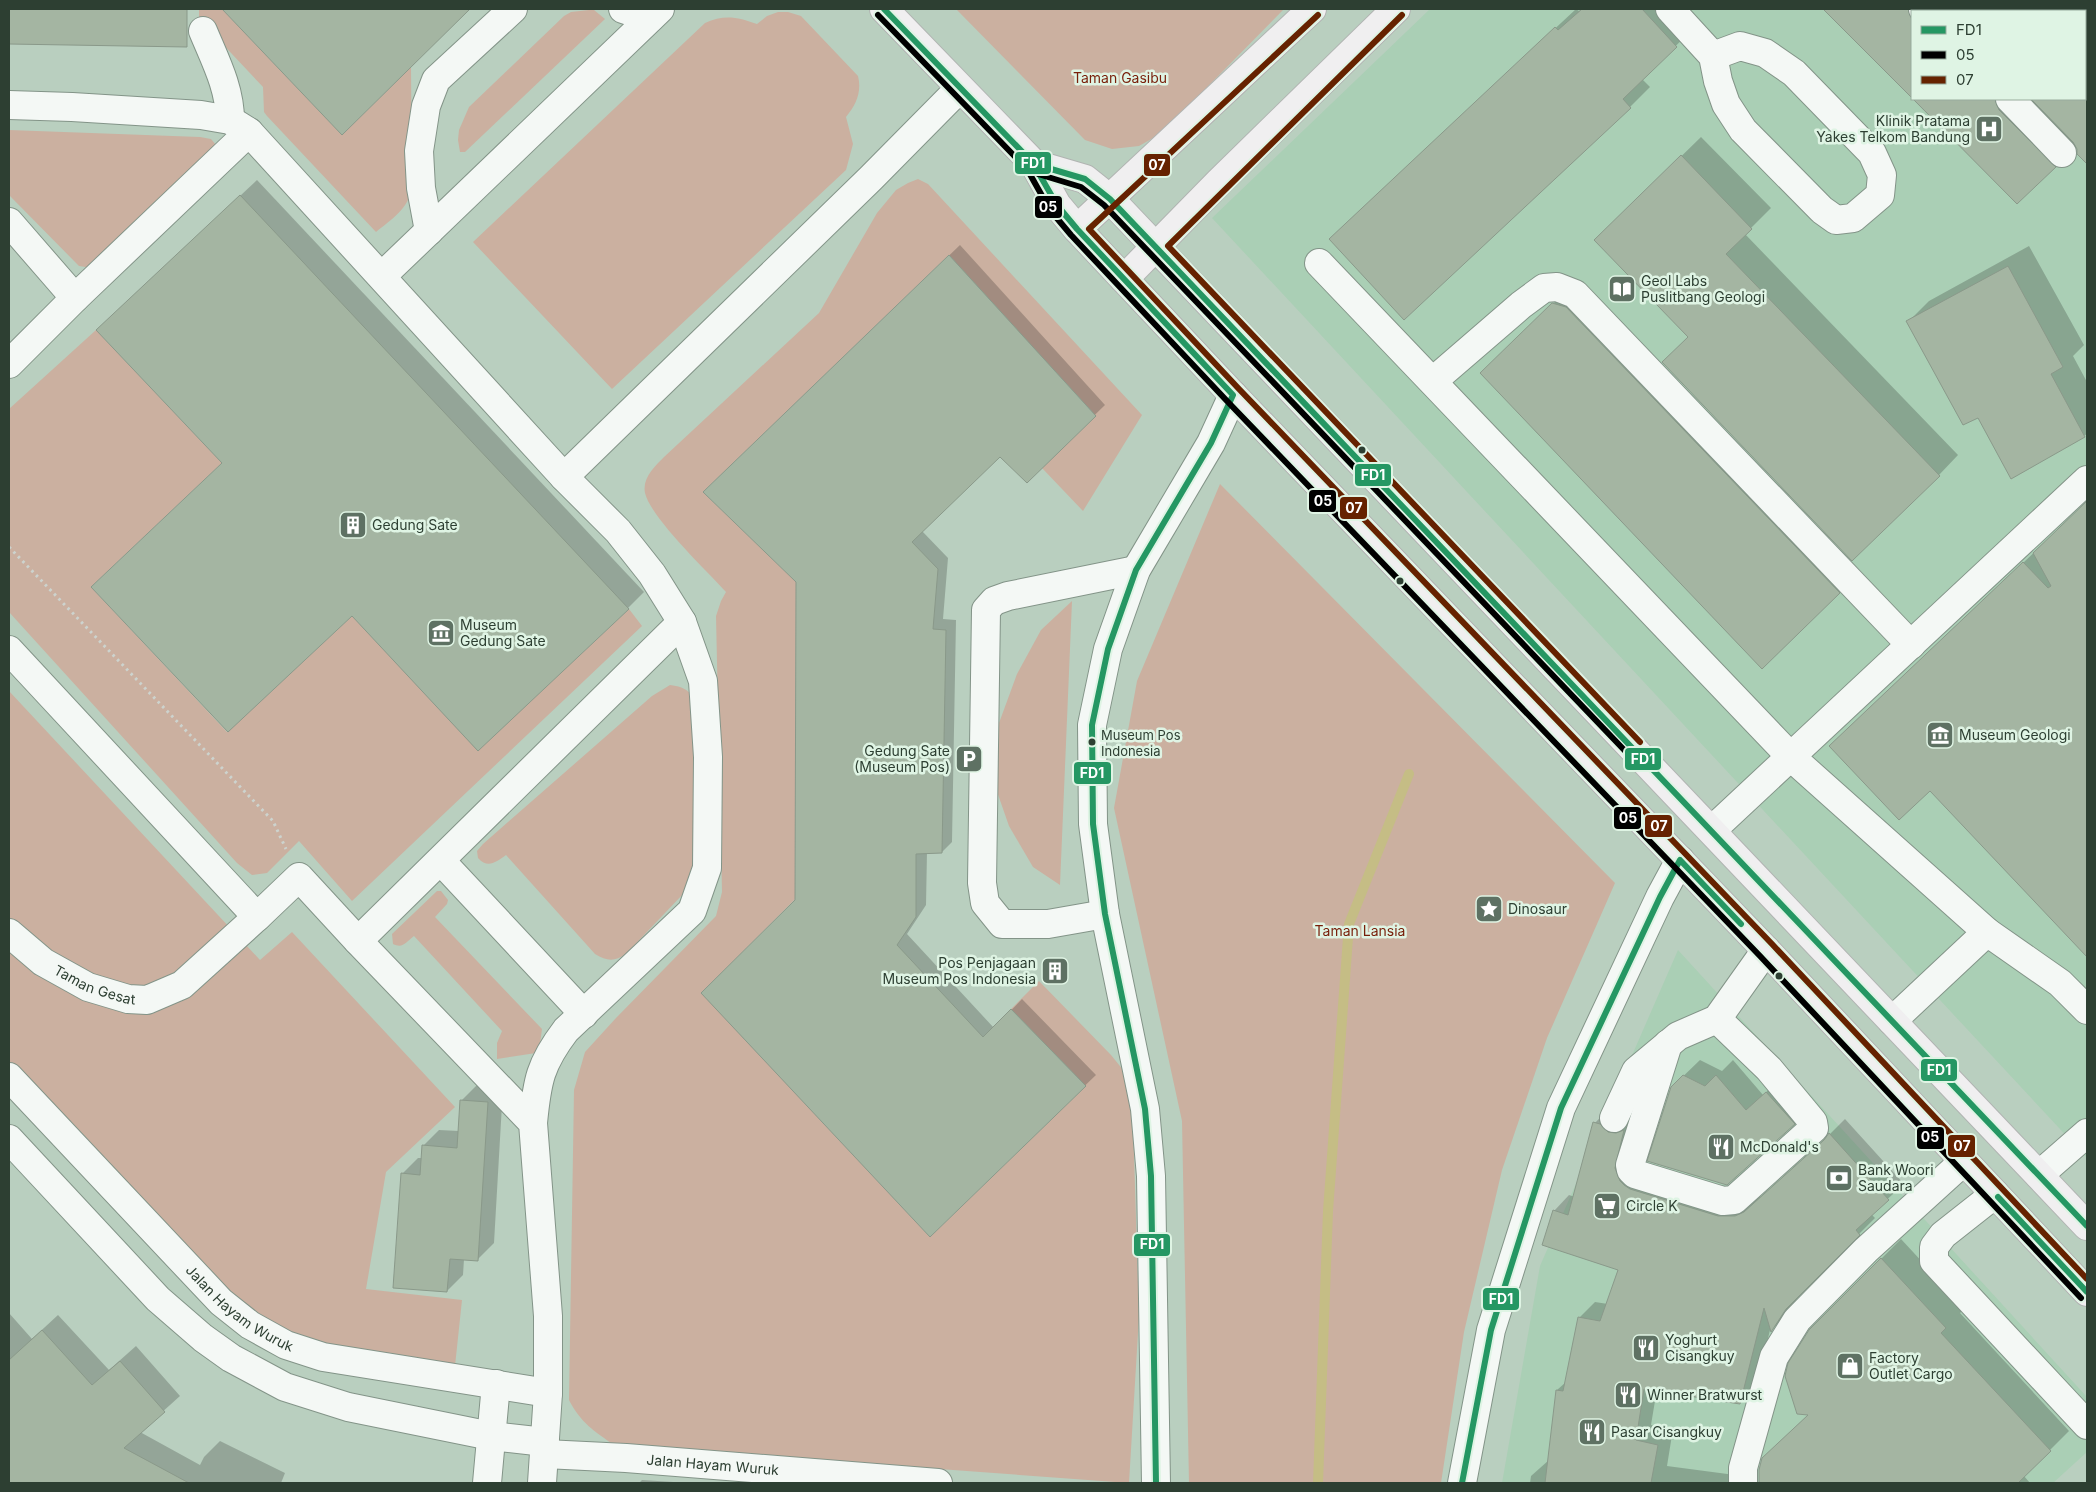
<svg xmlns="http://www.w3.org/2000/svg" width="2096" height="1492" viewBox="0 0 2096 1492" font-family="Inter,sans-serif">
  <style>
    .built { fill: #aacfb5; fill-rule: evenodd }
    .green { fill: #cbb0a0 }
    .shadow { fill: #0003 }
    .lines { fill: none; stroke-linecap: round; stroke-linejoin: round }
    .stream { stroke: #c5bd85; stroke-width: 10 }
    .building { fill: #a4b5a2; stroke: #8a998a }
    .minor-casing { stroke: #839488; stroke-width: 30 }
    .major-casing { stroke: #b1b4b2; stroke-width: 30 }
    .path { stroke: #cdd3ce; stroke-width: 3; stroke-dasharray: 2.5 4; stroke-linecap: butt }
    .minor { stroke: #f4f8f5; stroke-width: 28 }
    .major { stroke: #f0eff0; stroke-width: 28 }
    .bus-1-casing { stroke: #dff4e4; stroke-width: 10 }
    .bus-2-casing { stroke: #dff4e4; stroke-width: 10 }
    .bus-3-casing { stroke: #dff4e4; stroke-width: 10 }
    .bus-1 { stroke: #259763; stroke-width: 6 }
    .bus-2 { stroke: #000; stroke-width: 6 }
    .bus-3 { stroke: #620; stroke-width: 6 }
    .bus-dot { fill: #2d3f32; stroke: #dff4e4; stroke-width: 2 }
    .labels { text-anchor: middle; stroke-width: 5; stroke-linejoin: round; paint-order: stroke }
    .bus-label { font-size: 13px; fill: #2d3f32; stroke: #dff4e4; text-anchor: start }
    .park-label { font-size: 14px; fill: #781f0a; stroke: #dff4e4 }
    .poi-label { font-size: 14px; fill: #2d3f32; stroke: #dff4e4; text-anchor: start }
    .street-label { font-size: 14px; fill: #2d3f32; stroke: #dff4e4 }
    .line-badge { stroke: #dff4e4; stroke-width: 2 }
    .badge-label { font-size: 14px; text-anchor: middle; font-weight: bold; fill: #fff }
  </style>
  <rect width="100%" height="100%" fill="#b9cfbf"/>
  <g class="built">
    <path d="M1430,9H2087V1158L1212,218ZM1912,11H2085V99H1912Z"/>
    <polygon points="1678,950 2087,1397 2087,1452 2053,1483 1741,1483 1729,1470 1728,1483 1502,1483 1540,1266"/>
  </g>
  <g class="green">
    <path d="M199,9H222L342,135L411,67L412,188C408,209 392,219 376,232L267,116L264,112L263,87L199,19Z"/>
    <polygon points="956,9 1284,9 1162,133 1139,146 1112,149 1085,140"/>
    <polygon points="589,10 594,10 605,19 465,152 460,152 458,140 459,130 469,107 564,16 571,12"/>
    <path d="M778,12H788L801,16L858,76C862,92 856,105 846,117L853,144L846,170L612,389L473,242L705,23C724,14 738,17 757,24L767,16Z"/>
    <polygon points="9,130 200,137 211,139 216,145 92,268 79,266 9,195"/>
    <path d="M918,179L928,184L1142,415L1083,511L1042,468L1096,416L949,255L703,492L823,608L796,609L795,874H820L702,993L930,1237L1086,1086L1011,1009L1039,981L1111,1055L1124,1071L1132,1090L1139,1316L1129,1483L614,1445C594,1431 581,1423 569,1400L574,1090L585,1052L616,1018L716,916L722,892L716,616L721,601L726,592C707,571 651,518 645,493C642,478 655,466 664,457L819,313L877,213L896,190L908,183Z"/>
    <polygon points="96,330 222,463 91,587 227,732 352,616 478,750 629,609 642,626 352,901 299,841 267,873 252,875 237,863 9,612 9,409"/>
    <polygon points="1220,484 1615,883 1547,1038 1502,1170 1464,1332 1441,1483 1189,1483 1182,1121 1114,808 1137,681"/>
    <polygon points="1072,601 1060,885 1033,867 1009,826 994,783 995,734 1017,674 1041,630"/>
    <path d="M670,685C687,687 692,693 700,708L697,860L684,893L626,954C614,962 607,961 595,954L506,855C496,862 488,869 478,858L477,851L483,844L652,696Z"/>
    <polygon points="9,691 260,960 292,932 455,1107 386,1172 366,1289 462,1300 455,1366 271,1341 9,1065"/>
    <path d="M437,891H441L448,900L447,904L435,917L542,1029L539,1051L536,1053L497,1059V1043L502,1031L414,936C406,942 403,949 393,944L392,934Z"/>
  </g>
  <g class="shadow">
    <polygon points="223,9 469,9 342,133"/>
    <polygon points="1576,9 1579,11 1582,9 1681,9 1696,26 1642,79 1650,87 1630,107 1351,219"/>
    <polygon points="1825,9 2087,9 2087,138 2077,147 2076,145 2017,202 1915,99 2030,99 2039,108 2040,106 2033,99 2085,99 2085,11 1912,11 1912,96"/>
    <polygon points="1701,137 1771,208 1745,234 1958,455 1939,475 1689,337 1615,221"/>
    <polygon points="257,180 644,592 628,608 114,314"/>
    <polygon points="960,245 1105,405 1027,481 1000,455 922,531 948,558 943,619 956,620 952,842 942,852 927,852 926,905 907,934 994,1028 1022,999 1096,1075 930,1235 796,900 797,581 715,481"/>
    <polygon points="2029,246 2084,345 2073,356 2087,382 2087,434 2012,477 1978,416 1908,322 1929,301"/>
    <polygon points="1575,283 1587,287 1860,571 1839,592 1503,352"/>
    <polygon points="2087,502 2087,955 1930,790 1848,730"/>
    <polygon points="1700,1060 1722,1071 1733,1060 1763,1095 1782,1077 1810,1108 1727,1184 1672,1087"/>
    <polygon points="477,1085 503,1087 494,1243 478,1259 464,1259 463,1275 447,1291 402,1174 418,1158 423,1158 423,1146 439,1130 459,1131 461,1101"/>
    <polygon points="1610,1107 1624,1117 1632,1118 1635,1165 1752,1200 1762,1196 1828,1136 1845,1119 1904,1184 1871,1214 1875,1218 1801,1292 1787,1315 1772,1329 1771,1326 1756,1387 1740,1403 1657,1389 1651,1425 1673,1429 1667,1466 1735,1475 1733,1483 1530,1483 1531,1476 1549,1460 1557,1390 1566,1382 1579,1318 1595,1302 1608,1304 1620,1270 1554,1211 1569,1195 1575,1197 1595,1123"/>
    <polygon points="1901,1239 1965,1308 1960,1313 2069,1431 2024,1476 2030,1483 1759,1483 1763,1459 1809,1414 1810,1330"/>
    <polygon points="9,1313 32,1339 58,1315 109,1370 136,1346 180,1396 140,1432 200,1465 204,1457 220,1441 285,1473 281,1483 284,1483 9,1483"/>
    <polygon points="642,1480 689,1483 639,1483"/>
  </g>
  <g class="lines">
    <polyline class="stream" points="1318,1483 1328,1211 1349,924 1409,774"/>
  </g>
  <g class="building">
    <polygon points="9,9 187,9 187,47 9,44"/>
    <polygon points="222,9 470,9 342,135"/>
    <polygon points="1582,9 1642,9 1677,47 1623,99 1631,108 1404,320 1329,239 1555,27 1558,30"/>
    <polygon points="1823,9 1908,9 1912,20 1912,98"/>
    <polygon points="1913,99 1995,99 1999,110 2056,167 2017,204"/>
    <polygon points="2031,99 2087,99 2087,164 2077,154 2077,149 2073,142"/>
    <polygon points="1681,155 1752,229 1726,254 1940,476 1852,561 1662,362 1688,337 1594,240"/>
    <polygon points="240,195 629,609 478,751 352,616 228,732 91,587 222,463 96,330"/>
    <polygon points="949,255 1096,416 1027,483 1000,457 912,542 938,569 933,629 946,630 942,853 916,854 916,917 897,945 983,1037 1011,1009 1086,1086 930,1237 701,993 795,900 796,582 703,492"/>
    <polygon points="2008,266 2063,367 2051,374 2085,437 2011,479 1978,418 1963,425 1906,321"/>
    <polygon points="1552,303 1566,307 1840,593 1762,669 1480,373"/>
    <polygon points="2087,501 2087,957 1930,791 1899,820 1829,746 2023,562 2048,588 2051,586 2033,553"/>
    <polygon points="1683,1075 1705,1086 1716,1075 1746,1110 1766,1092 1795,1124 1727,1185 1647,1161 1671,1087"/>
    <polygon points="460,1100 488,1102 478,1261 450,1259 447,1292 393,1288 401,1173 420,1175 422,1145 457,1148"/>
    <polygon points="1593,1122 1600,1124 1608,1132 1616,1133 1624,1130 1615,1168 1620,1181 1624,1185 1630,1189 1718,1216 1735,1216 1744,1212 1824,1140 1829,1133 1889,1200 1856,1230 1860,1235 1786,1309 1771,1332 1764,1308 1740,1404 1644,1389 1636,1440 1658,1445 1651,1483 1545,1483 1556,1390 1563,1391 1578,1317 1600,1321 1618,1270 1542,1245 1553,1210 1568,1215"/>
    <polygon points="1881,1258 1946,1328 1941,1333 2051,1451 2018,1483 1759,1483 1759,1470 1762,1458 1808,1415 1797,1414 1785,1376 1788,1363 1809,1330"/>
    <polygon points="42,1330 92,1385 120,1361 165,1412 124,1448 189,1483 9,1483 9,1360"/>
  </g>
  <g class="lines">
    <g class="minor-casing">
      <g id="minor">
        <polyline points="623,9 650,18"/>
        <polyline points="1670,9 1713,56 1718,81 1726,104 1743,130 1822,210 1836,220 1853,218 1880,195 1882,175 1872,153 1794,73 1765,53 1740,46 1713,56"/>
        <polyline points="1923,9 1925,11"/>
        <path d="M203,31C215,60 230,88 230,120"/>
        <polyline points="2010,99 2062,153"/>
        <polyline points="9,105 72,107 201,115 230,120 249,132"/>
        <polyline points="9,222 75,298"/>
        <polyline points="429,231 421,188 419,151 426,106 436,80 513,9"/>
        <polyline points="1319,263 1791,757 1987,932"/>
        <polyline points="382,276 660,9"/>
        <path d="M9,364L75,298L249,132L564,477L618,531L652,574L682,622L703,681L708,757L707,868L692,911L566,1030C540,1064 537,1081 533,1123"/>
        <polyline points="1433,381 1521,305 1544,288 1557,287 1575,294 1911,645"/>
        <polyline points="564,477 871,178 959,89"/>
        <polyline points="9,650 257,917 299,877 358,941 533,1123 548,1316 548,1393 542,1483"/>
        <polyline points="1712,830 2087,480"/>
        <polyline points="441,861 584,1014"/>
        <polyline points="1105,914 1048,924 1002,924 985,903 982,883 986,610 994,601 1008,596 1136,570"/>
        <path id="s1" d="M9,933L43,962L88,987L128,999L147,1000L182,985L257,917"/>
        <polyline points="358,941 682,622"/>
        <polyline points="1892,1021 1987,932 2060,983 2087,1010"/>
        <polyline points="1668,1044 1630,1165 1631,1170 1635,1174 1723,1201 1734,1200 1814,1128 1813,1122 1769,1069 1717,1019"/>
        <path id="s2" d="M9,1077L221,1302L250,1325L286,1345L323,1357L548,1393"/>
        <polyline points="1614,1118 1636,1071 1678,1036 1717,1019 1766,950"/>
        <polyline points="9,1139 158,1299 203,1338 231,1358 285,1387 348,1407 491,1436 545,1442"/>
        <polyline points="2039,1175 2087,1133"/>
        <polyline points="1995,1194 1943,1235 1934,1247 1934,1261 2087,1425"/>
        <path id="s3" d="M545,1454L626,1458L938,1483"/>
        <polyline points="487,1483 496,1384"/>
        <polyline points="1156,1483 1151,1176 1145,1109 1105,914 1093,824 1092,725 1108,649 1136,570 1211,443 1233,395"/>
        <polyline points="1462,1483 1491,1330 1561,1108 1660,897 1680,860"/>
        <polyline points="1743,1483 1743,1468 1774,1357 1797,1320 1866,1250 1964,1161"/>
      </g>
    </g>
    <g class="major-casing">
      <g id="major">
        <polyline points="884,9 1034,164 1057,205 1077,229 1233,395 1766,950 2087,1292"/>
        <polyline points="1034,164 1085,179 1110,199 2087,1226"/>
        <polyline points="1077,229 1312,9"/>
        <polyline points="1124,279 1219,182 1396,9"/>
      </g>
    </g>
    <polyline class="path" points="9,547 273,821 286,849"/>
    <use href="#minor" class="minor"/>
    <use href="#major" class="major"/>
    <g class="bus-1-casing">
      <g id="bus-1">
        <polyline points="884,9 1034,164 1085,179 1110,199 2087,1226"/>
        <polyline points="1034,165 1057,205 1077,229 1233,395 1211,443 1136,570 1108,649 1092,725 1093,824 1105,914 1145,1109 1151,1176 1156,1483"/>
        <polyline points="1998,1197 2087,1292"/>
        <polyline points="1462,1483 1491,1330 1561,1108 1660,897 1680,860 1741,924"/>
      </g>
    </g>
    <g class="bus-2-casing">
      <g id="bus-2">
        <polyline points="878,15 1027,169 1050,210 1071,235 1227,401 1760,956 2081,1298"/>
        <polyline points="1038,174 1081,187 1104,205 1628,754"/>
      </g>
    </g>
    <g class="bus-3-casing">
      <g id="bus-3">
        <polyline points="1318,15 1089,229 1239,389 1772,944 2087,1279"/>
        <polyline points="1402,15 1168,246 1640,742"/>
      </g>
    </g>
    <use href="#bus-1" class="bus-1"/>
    <use href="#bus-2" class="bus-2"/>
    <use href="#bus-3" class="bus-3"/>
  </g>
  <defs>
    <g id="hospital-square" transform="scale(1.4375)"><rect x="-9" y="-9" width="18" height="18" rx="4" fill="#5e7163" stroke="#dff4e4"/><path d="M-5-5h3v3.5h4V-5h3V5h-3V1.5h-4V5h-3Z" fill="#fff"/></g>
    <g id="library-square" transform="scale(1.4375)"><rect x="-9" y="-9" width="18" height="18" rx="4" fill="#5e7163" stroke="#dff4e4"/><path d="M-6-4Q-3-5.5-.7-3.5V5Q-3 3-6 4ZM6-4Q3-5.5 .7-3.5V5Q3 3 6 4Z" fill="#fff"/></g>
    <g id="building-square" transform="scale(1.4375)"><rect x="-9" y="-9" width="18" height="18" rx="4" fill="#5e7163" stroke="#dff4e4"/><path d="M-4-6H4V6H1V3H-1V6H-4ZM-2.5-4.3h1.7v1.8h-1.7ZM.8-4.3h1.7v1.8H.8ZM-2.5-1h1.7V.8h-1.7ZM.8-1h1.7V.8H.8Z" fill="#fff"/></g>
    <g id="museum-square" transform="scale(1.4375)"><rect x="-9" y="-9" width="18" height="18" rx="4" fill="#5e7163" stroke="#dff4e4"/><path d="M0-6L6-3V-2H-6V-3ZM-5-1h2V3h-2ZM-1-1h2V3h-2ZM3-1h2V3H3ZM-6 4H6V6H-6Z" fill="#fff"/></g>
    <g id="parking-square" transform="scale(1.4375)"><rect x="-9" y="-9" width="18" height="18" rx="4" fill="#5e7163" stroke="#dff4e4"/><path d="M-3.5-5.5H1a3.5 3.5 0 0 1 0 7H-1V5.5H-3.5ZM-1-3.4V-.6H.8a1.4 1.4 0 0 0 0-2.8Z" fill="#fff"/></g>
    <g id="sight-square" transform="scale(1.4375)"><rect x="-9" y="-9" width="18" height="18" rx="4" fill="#5e7163" stroke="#dff4e4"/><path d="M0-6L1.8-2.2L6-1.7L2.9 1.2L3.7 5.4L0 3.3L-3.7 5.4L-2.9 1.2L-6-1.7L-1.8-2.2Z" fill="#fff"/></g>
    <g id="restaurant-square" transform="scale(1.4375)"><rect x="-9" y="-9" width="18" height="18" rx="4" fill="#5e7163" stroke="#dff4e4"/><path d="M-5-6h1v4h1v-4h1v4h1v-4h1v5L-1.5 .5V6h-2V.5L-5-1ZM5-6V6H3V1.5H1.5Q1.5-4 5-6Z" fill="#fff"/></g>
    <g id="bank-square" transform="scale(1.4375)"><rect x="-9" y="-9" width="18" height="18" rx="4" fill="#5e7163" stroke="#dff4e4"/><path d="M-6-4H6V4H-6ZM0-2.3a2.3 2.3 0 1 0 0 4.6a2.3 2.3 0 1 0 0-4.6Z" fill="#fff"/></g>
    <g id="supermarket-square" transform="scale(1.4375)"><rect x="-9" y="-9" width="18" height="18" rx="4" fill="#5e7163" stroke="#dff4e4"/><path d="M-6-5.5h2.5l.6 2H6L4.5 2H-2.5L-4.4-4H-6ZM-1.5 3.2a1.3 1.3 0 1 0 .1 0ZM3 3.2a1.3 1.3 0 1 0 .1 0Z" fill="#fff"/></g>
    <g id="shop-square" transform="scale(1.4375)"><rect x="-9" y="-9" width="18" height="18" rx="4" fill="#5e7163" stroke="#dff4e4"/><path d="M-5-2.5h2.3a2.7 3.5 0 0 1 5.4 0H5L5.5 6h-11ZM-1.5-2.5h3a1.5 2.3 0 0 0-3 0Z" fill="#fff"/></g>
  </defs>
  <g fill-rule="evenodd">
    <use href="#hospital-square" x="1989" y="129"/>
    <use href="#library-square" x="1622" y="289"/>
    <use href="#building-square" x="353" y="525"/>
    <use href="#museum-square" x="441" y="633"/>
    <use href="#museum-square" x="1940" y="735"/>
    <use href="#parking-square" x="969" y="759"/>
    <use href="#sight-square" x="1489" y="909"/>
    <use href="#building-square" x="1055" y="971"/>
    <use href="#restaurant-square" x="1721" y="1147"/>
    <use href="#bank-square" x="1839" y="1178"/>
    <use href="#supermarket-square" x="1607" y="1206"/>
    <use href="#restaurant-square" x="1646" y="1348"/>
    <use href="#shop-square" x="1850" y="1366"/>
    <use href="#restaurant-square" x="1628" y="1395"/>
    <use href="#restaurant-square" x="1592" y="1432"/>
  </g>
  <g class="bus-dot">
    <circle cx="1362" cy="450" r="4.5"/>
    <circle cx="1400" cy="581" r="4.5"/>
    <circle cx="1092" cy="742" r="4.5"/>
    <circle cx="1779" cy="976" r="4.5"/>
  </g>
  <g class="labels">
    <g class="bus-label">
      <text x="1101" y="740">Museum Pos<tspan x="1101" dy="16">Indonesia</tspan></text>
    </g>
    <g class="park-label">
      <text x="1120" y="83">Taman Gasibu</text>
      <text x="1360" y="936">Taman Lansia</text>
    </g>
    <g class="poi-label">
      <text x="1970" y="126" text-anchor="end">Klinik Pratama<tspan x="1970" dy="16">Yakes Telkom Bandung</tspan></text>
      <text x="1641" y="286">Geol Labs<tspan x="1641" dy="16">Puslitbang Geologi</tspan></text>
      <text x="372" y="530">Gedung Sate</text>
      <text x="460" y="630">Museum<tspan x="460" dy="16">Gedung Sate</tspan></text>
      <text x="1959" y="740">Museum Geologi</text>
      <text x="950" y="756" text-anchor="end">Gedung Sate<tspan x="950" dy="16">(Museum Pos)</tspan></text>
      <text x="1508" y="914">Dinosaur</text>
      <text x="1036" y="968" text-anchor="end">Pos Penjagaan<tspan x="1036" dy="16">Museum Pos Indonesia</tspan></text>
      <text x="1740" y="1152">McDonald's</text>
      <text x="1858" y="1175">Bank Woori<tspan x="1858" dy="16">Saudara</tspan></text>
      <text x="1626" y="1211">Circle K</text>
      <text x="1665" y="1345">Yoghurt<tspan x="1665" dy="16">Cisangkuy</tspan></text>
      <text x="1869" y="1363">Factory<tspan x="1869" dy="16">Outlet Cargo</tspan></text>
      <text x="1647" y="1400">Winner Bratwurst</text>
      <text x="1611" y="1437">Pasar Cisangkuy</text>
    </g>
    <g class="street-label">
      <text dy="5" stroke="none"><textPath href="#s1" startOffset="102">Taman Gesat</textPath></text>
      <text dy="5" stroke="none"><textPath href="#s2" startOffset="328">Jalan Hayam Wuruk</textPath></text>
      <text dy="5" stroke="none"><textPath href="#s3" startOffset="168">Jalan Hayam Wuruk</textPath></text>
    </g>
  </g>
  <g class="line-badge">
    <rect x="1014" y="151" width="38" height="24" rx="5" fill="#259763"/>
    <rect x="1143" y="153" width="28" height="24" rx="5" fill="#620"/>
    <rect x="1034" y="195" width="29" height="24" rx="5" fill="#000"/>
    <rect x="1354" y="463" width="38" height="24" rx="5" fill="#259763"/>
    <rect x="1308" y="489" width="29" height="24" rx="5" fill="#000"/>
    <rect x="1339" y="496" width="29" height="24" rx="5" fill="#620"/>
    <rect x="1624" y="747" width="38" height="24" rx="5" fill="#259763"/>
    <rect x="1073" y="761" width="39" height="24" rx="5" fill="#259763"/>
    <rect x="1613" y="806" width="29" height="24" rx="5" fill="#000"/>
    <rect x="1644" y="814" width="29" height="24" rx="5" fill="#620"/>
    <rect x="1920" y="1058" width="38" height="24" rx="5" fill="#259763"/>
    <rect x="1916" y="1126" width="29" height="24" rx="5" fill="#000"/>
    <rect x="1947" y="1134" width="29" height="24" rx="5" fill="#620"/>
    <rect x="1133" y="1233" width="38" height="24" rx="5" fill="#259763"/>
    <rect x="1482" y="1287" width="38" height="24" rx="5" fill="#259763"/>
  </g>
  <g class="badge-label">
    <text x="1033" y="168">FD1</text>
    <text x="1157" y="170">07</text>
    <text x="1048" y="212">05</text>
    <text x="1373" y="480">FD1</text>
    <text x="1323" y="506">05</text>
    <text x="1354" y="513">07</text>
    <text x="1643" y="764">FD1</text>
    <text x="1092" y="778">FD1</text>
    <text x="1628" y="823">05</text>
    <text x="1659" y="831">07</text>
    <text x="1939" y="1075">FD1</text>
    <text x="1930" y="1142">05</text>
    <text x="1962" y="1151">07</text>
    <text x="1152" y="1249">FD1</text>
    <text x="1501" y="1304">FD1</text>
  </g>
  <rect width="2096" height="1492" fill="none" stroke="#2d3f32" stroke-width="20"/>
  <rect x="1911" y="10" width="175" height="90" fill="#dff4e4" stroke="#98ac9d"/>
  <rect x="1921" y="26" width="25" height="8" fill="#259763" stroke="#98ac9d"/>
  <text x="1956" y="35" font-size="15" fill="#2d3f32">FD1</text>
  <rect x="1921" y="51" width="25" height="8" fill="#000000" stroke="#98ac9d"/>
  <text x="1956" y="60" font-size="15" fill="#2d3f32">05</text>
  <rect x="1921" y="76" width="25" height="8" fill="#662200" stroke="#98ac9d"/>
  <text x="1956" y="85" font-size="15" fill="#2d3f32">07</text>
</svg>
